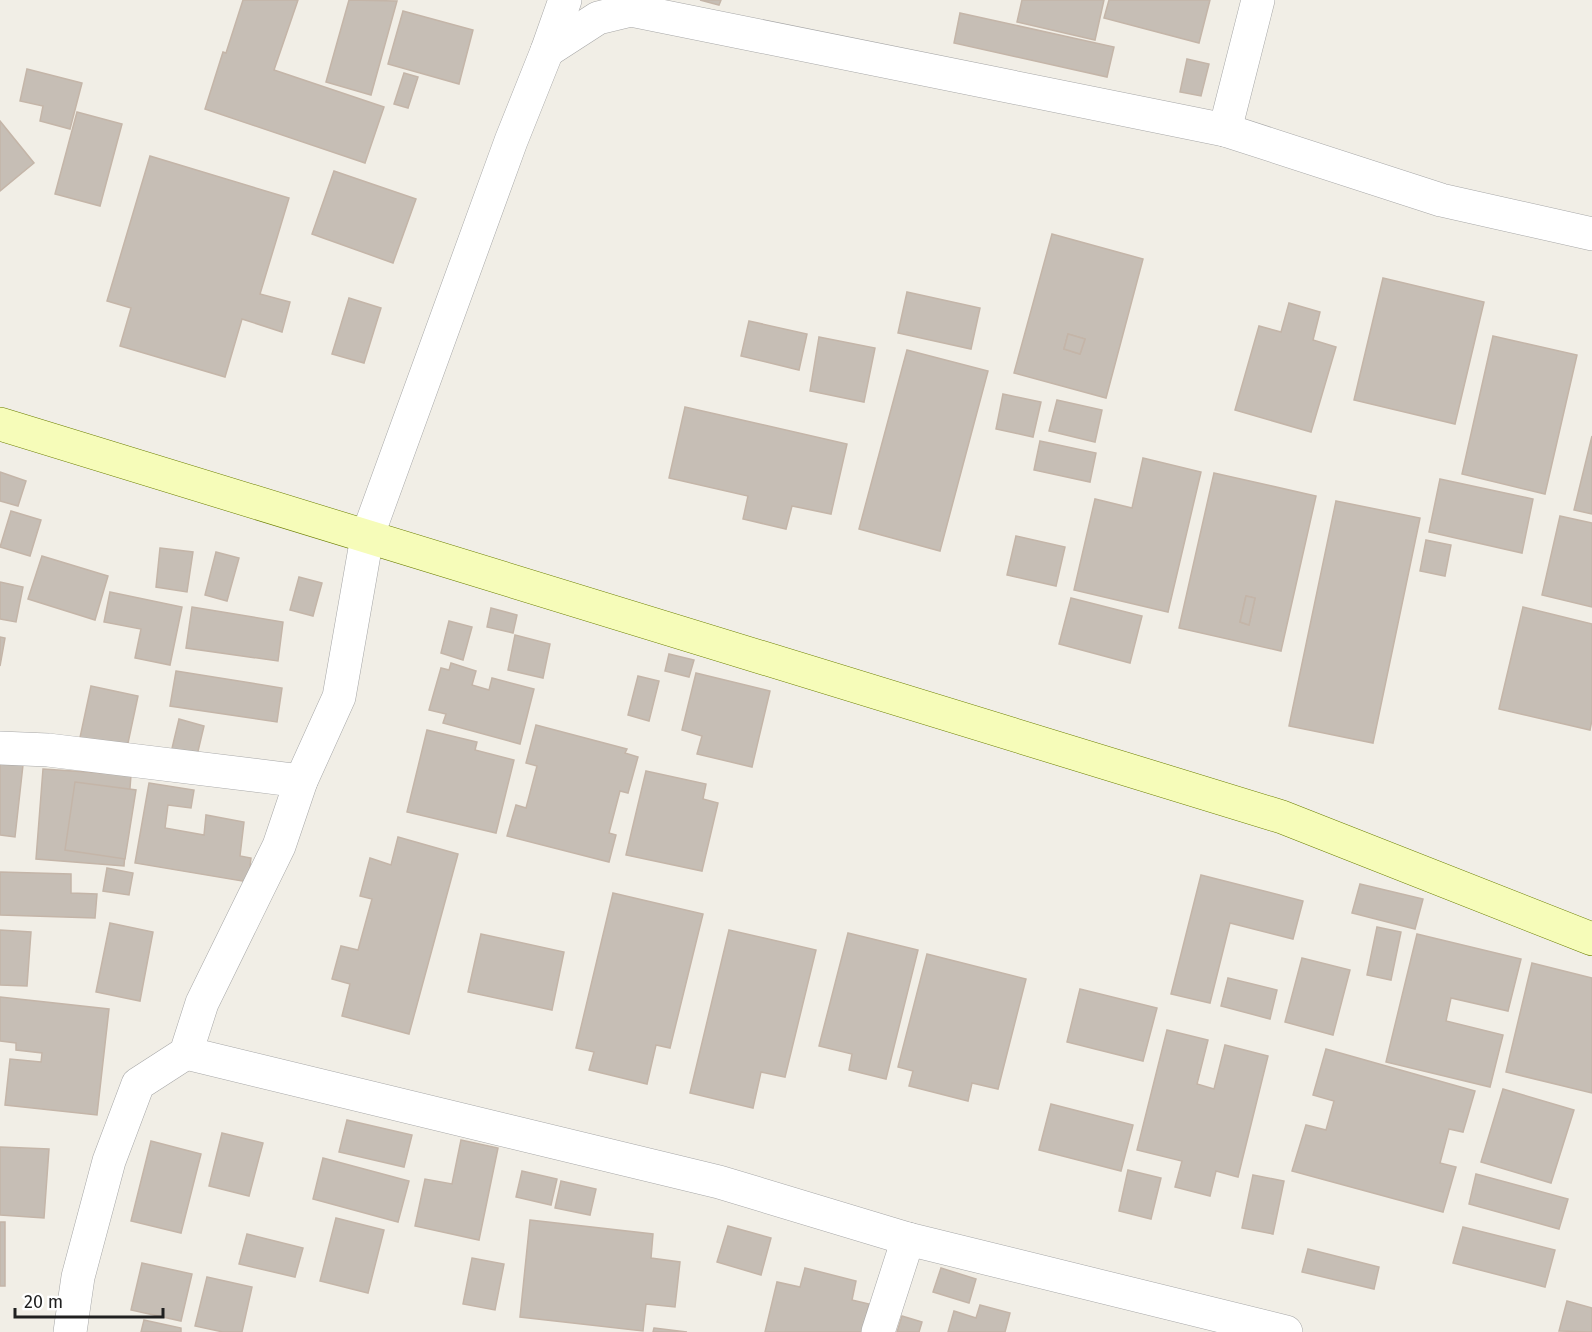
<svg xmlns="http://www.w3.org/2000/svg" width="1592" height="1332" viewBox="0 0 1592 1332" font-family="'Fira Sans',sans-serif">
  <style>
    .building { fill: #c6beb5; stroke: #c4b5a8; stroke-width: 1.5; fill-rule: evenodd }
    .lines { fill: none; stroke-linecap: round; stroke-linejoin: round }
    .street-casing { stroke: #a7a7a7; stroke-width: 34 }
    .secondary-casing { stroke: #6b7e00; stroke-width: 34 }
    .street { stroke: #fff; stroke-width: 33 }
    .secondary { stroke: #f6fcb9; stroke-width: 33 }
  </style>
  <rect width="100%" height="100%" fill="#f1eee6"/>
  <g class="building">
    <polygon points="243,0 298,0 274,70 384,107 365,163 205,109 223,52 226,53"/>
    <polygon points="349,0 397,1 371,95 326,82"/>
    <polygon points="700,0 721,0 719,5"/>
    <polygon points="1022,0 1104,0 1095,40 1017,22"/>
    <polygon points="1109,0 1210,0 1199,43 1104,18"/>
    <polygon points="403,11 473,30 459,84 388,64"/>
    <polygon points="960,13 1114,47 1107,77 954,43"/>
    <polygon points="1187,59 1209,64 1201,96 1180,92"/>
    <polygon points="27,69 82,83 70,129 40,121 43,106 20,101"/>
    <polygon points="404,73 418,77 408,108 394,104"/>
    <polygon points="77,112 122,124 100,206 55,194"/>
    <polygon points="0,121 34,163 0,191"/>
    <polygon points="150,156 289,198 260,294 290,302 282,332 242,319 225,377 120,346 131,308 107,301"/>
    <polygon points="334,171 416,199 393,263 312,234"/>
    <path d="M1052,234L1143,259L1106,398L1014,373ZM1068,334L1085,339L1080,354L1064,349Z"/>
    <polygon points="1383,278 1484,302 1455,424 1354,400"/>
    <polygon points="907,292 980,308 971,349 898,333"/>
    <polygon points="349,298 381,308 364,363 332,354"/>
    <polygon points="1289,303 1320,312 1313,340 1336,347 1311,432 1235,410 1259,326 1281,332"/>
    <polygon points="749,321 807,334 799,370 741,356"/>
    <polygon points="1068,334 1085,339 1080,354 1064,349"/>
    <polygon points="1493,336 1577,355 1545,494 1462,474"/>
    <polygon points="819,337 875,348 864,402 810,391"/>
    <polygon points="907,350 988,371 940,551 859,529"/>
    <polygon points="1003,394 1041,402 1033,437 996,429"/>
    <polygon points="1057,400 1102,410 1095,442 1049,431"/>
    <polygon points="685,407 847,444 831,514 792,506 786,529 743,519 748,496 669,478"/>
    <polygon points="1592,436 1592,514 1574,510"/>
    <polygon points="1040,441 1096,453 1090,482 1034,470"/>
    <polygon points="1143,458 1201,472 1168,612 1074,590 1095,499 1132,508"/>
    <polygon points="0,472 26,481 18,506 0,501"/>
    <path d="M1214,473L1316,496L1281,651L1179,628ZM1246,596L1255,598L1249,625L1240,622Z"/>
    <polygon points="1440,479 1533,499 1522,553 1429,532"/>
    <polygon points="1336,501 1420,518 1373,743 1289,726"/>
    <polygon points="11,511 41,520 30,556 0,547"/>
    <polygon points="1560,516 1592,523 1592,607 1542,595"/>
    <polygon points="1016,536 1065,547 1056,586 1007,575"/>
    <polygon points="1426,540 1451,545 1445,576 1420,571"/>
    <polygon points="160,548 193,552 187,592 156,587"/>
    <polygon points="216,552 239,558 227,601 205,595"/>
    <polygon points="42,556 108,576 95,620 28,599"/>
    <polygon points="299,577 322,583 313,616 290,610"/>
    <polygon points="0,582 23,587 16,622 0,619"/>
    <polygon points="110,592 182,607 170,665 135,658 141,629 104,622"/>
    <polygon points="1246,596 1255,598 1249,625 1240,622"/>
    <polygon points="1071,598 1142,616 1130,663 1059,644"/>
    <polygon points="192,607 283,622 278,661 186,648"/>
    <polygon points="1523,607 1592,624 1592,720 1590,730 1499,709"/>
    <polygon points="491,608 517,615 513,633 487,627"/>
    <polygon points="449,621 472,627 463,660 441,653"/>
    <polygon points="515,635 550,644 543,678 508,670"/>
    <polygon points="0,637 5,638 0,666"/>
    <polygon points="669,654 694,660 689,677 665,671"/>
    <polygon points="451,663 476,671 472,685 489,690 492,678 534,689 520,744 443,723 446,714 429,710 441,668 449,670"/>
    <polygon points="176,671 282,688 277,722 170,706"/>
    <polygon points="696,673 770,691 752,767 697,754 702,736 682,730"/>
    <polygon points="638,676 659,681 649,721 628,715"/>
    <polygon points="91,686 138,696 125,757 78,747"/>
    <polygon points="179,719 204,726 194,768 169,761"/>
    <polygon points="536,725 627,749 625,753 638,757 628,793 620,791 609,833 616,835 609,862 507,836 516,805 526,808 537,766 526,763"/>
    <polygon points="427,730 477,742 475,750 514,760 496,833 407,812"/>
    <polygon points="0,762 23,765 15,837 0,835"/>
    <polygon points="43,769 131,775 124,866 36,859"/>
    <polygon points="646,771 706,784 703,799 718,803 702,871 626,855"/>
    <polygon points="75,782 136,790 125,859 65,850"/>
    <polygon points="149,783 194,790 191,808 168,805 165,828 204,835 206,815 244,822 240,856 251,858 248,882 135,863"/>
    <polygon points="398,837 458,854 409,1034 342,1016 350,984 332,979 341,946 358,950 372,899 360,896 370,858 391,865"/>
    <polygon points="107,868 133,873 129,895 103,891"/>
    <polygon points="0,872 71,874 71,893 97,894 95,918 0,915"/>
    <polygon points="1201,875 1303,901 1293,939 1230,923 1210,1003 1171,994"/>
    <polygon points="1360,884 1423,899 1415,929 1352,913"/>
    <polygon points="613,893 703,914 670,1048 656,1045 647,1084 589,1070 594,1052 576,1048"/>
    <polygon points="110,923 153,932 140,1001 96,992"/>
    <polygon points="1377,927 1401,932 1391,980 1367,975"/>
    <polygon points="0,930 31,932 27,986 0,985"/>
    <polygon points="729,930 816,950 785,1077 761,1072 753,1108 690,1093"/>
    <polygon points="848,933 918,950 886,1079 849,1070 852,1054 819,1046"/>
    <polygon points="481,934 564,952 552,1010 468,992"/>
    <polygon points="1417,934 1521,959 1508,1011 1451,998 1446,1021 1503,1035 1490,1087 1386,1062"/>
    <polygon points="927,954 1026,979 998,1089 972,1083 968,1101 909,1086 913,1071 898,1067"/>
    <polygon points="1302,958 1350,970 1333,1035 1285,1022"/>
    <polygon points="1532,963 1592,978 1592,1093 1506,1072"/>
    <polygon points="1228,978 1277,990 1270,1019 1221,1006"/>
    <polygon points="1080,989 1157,1008 1143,1061 1067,1042"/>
    <polygon points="0,997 109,1009 97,1115 5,1105 10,1059 41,1062 42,1053 16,1050 16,1043 0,1041"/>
    <polygon points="1167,1030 1208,1040 1197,1084 1214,1089 1225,1045 1268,1056 1238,1177 1216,1171 1210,1196 1175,1187 1182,1161 1137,1150"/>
    <polygon points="1326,1049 1475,1091 1463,1132 1449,1129 1440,1163 1456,1167 1443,1212 1292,1171 1306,1125 1326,1130 1334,1101 1313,1095"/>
    <polygon points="1503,1089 1574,1110 1551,1183 1481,1162"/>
    <polygon points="1051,1104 1133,1125 1121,1171 1039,1150"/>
    <polygon points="347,1120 412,1135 404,1167 339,1152"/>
    <polygon points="222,1133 263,1143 249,1196 209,1186"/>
    <polygon points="461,1140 498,1148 479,1240 415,1226 425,1179 452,1184"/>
    <polygon points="151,1141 201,1154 181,1233 131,1221"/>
    <polygon points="0,1147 49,1149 44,1218 0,1215"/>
    <polygon points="323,1158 409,1181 398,1222 313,1199"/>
    <polygon points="1128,1170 1161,1178 1151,1219 1119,1211"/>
    <polygon points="522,1171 557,1179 551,1205 516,1197"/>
    <polygon points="1476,1174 1568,1199 1559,1229 1469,1204"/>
    <polygon points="1253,1175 1284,1181 1273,1234 1242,1228"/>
    <polygon points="561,1181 596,1189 590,1215 555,1208"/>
    <polygon points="336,1218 384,1230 368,1293 320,1281"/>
    <polygon points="530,1220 653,1234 651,1258 680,1262 675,1307 646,1304 643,1331 520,1317"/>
    <rect x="0" y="1222" width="5" height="64"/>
    <polygon points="728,1226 771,1238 761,1275 717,1262"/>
    <polygon points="1463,1227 1555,1250 1545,1287 1453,1263"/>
    <polygon points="247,1234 303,1248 295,1277 239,1264"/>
    <polygon points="1308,1249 1379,1267 1374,1289 1302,1272"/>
    <polygon points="472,1258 504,1264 495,1310 463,1304"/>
    <polygon points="142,1263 192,1274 181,1321 131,1310"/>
    <polygon points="805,1268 856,1281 852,1300 869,1304 862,1332 765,1332 777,1282 800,1287"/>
    <polygon points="941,1268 976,1279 969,1303 933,1292"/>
    <polygon points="207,1277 252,1287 242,1332 223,1332 195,1326"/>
    <polygon points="1567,1301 1592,1308 1592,1332 1559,1331"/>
    <polygon points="980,1305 1010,1313 1005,1332 948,1332 954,1311 976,1318"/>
    <polygon points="902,1316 922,1322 919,1332 897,1332"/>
    <polygon points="144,1320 181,1328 181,1332 141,1332"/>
    <polygon points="654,1328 687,1332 653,1332"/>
  </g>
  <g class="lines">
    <g class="street-casing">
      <g id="street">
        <polyline points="547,51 598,18 631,10 1225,130 1441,200 1592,234"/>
        <polyline points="1225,130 1258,0"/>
        <polyline points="0,748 48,750 301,781"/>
        <polyline points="186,1053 719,1182 908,1239 1286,1332"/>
        <polyline points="70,1332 78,1277 109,1161 138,1084 186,1053 202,1003 279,846 301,781 339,697 367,537 511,141 547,51 565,0"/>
        <polyline points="878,1332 908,1239"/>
      </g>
    </g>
    <g class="secondary-casing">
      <polyline id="secondary" points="0,424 1282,817 1592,939"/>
    </g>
    <use href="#street" class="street"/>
    <use href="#secondary" class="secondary"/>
  </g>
  <path d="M15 1308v9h148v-9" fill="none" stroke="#202020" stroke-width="3"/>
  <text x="24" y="1308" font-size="18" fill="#202020" stroke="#ffffff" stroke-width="4.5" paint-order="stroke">20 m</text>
</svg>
